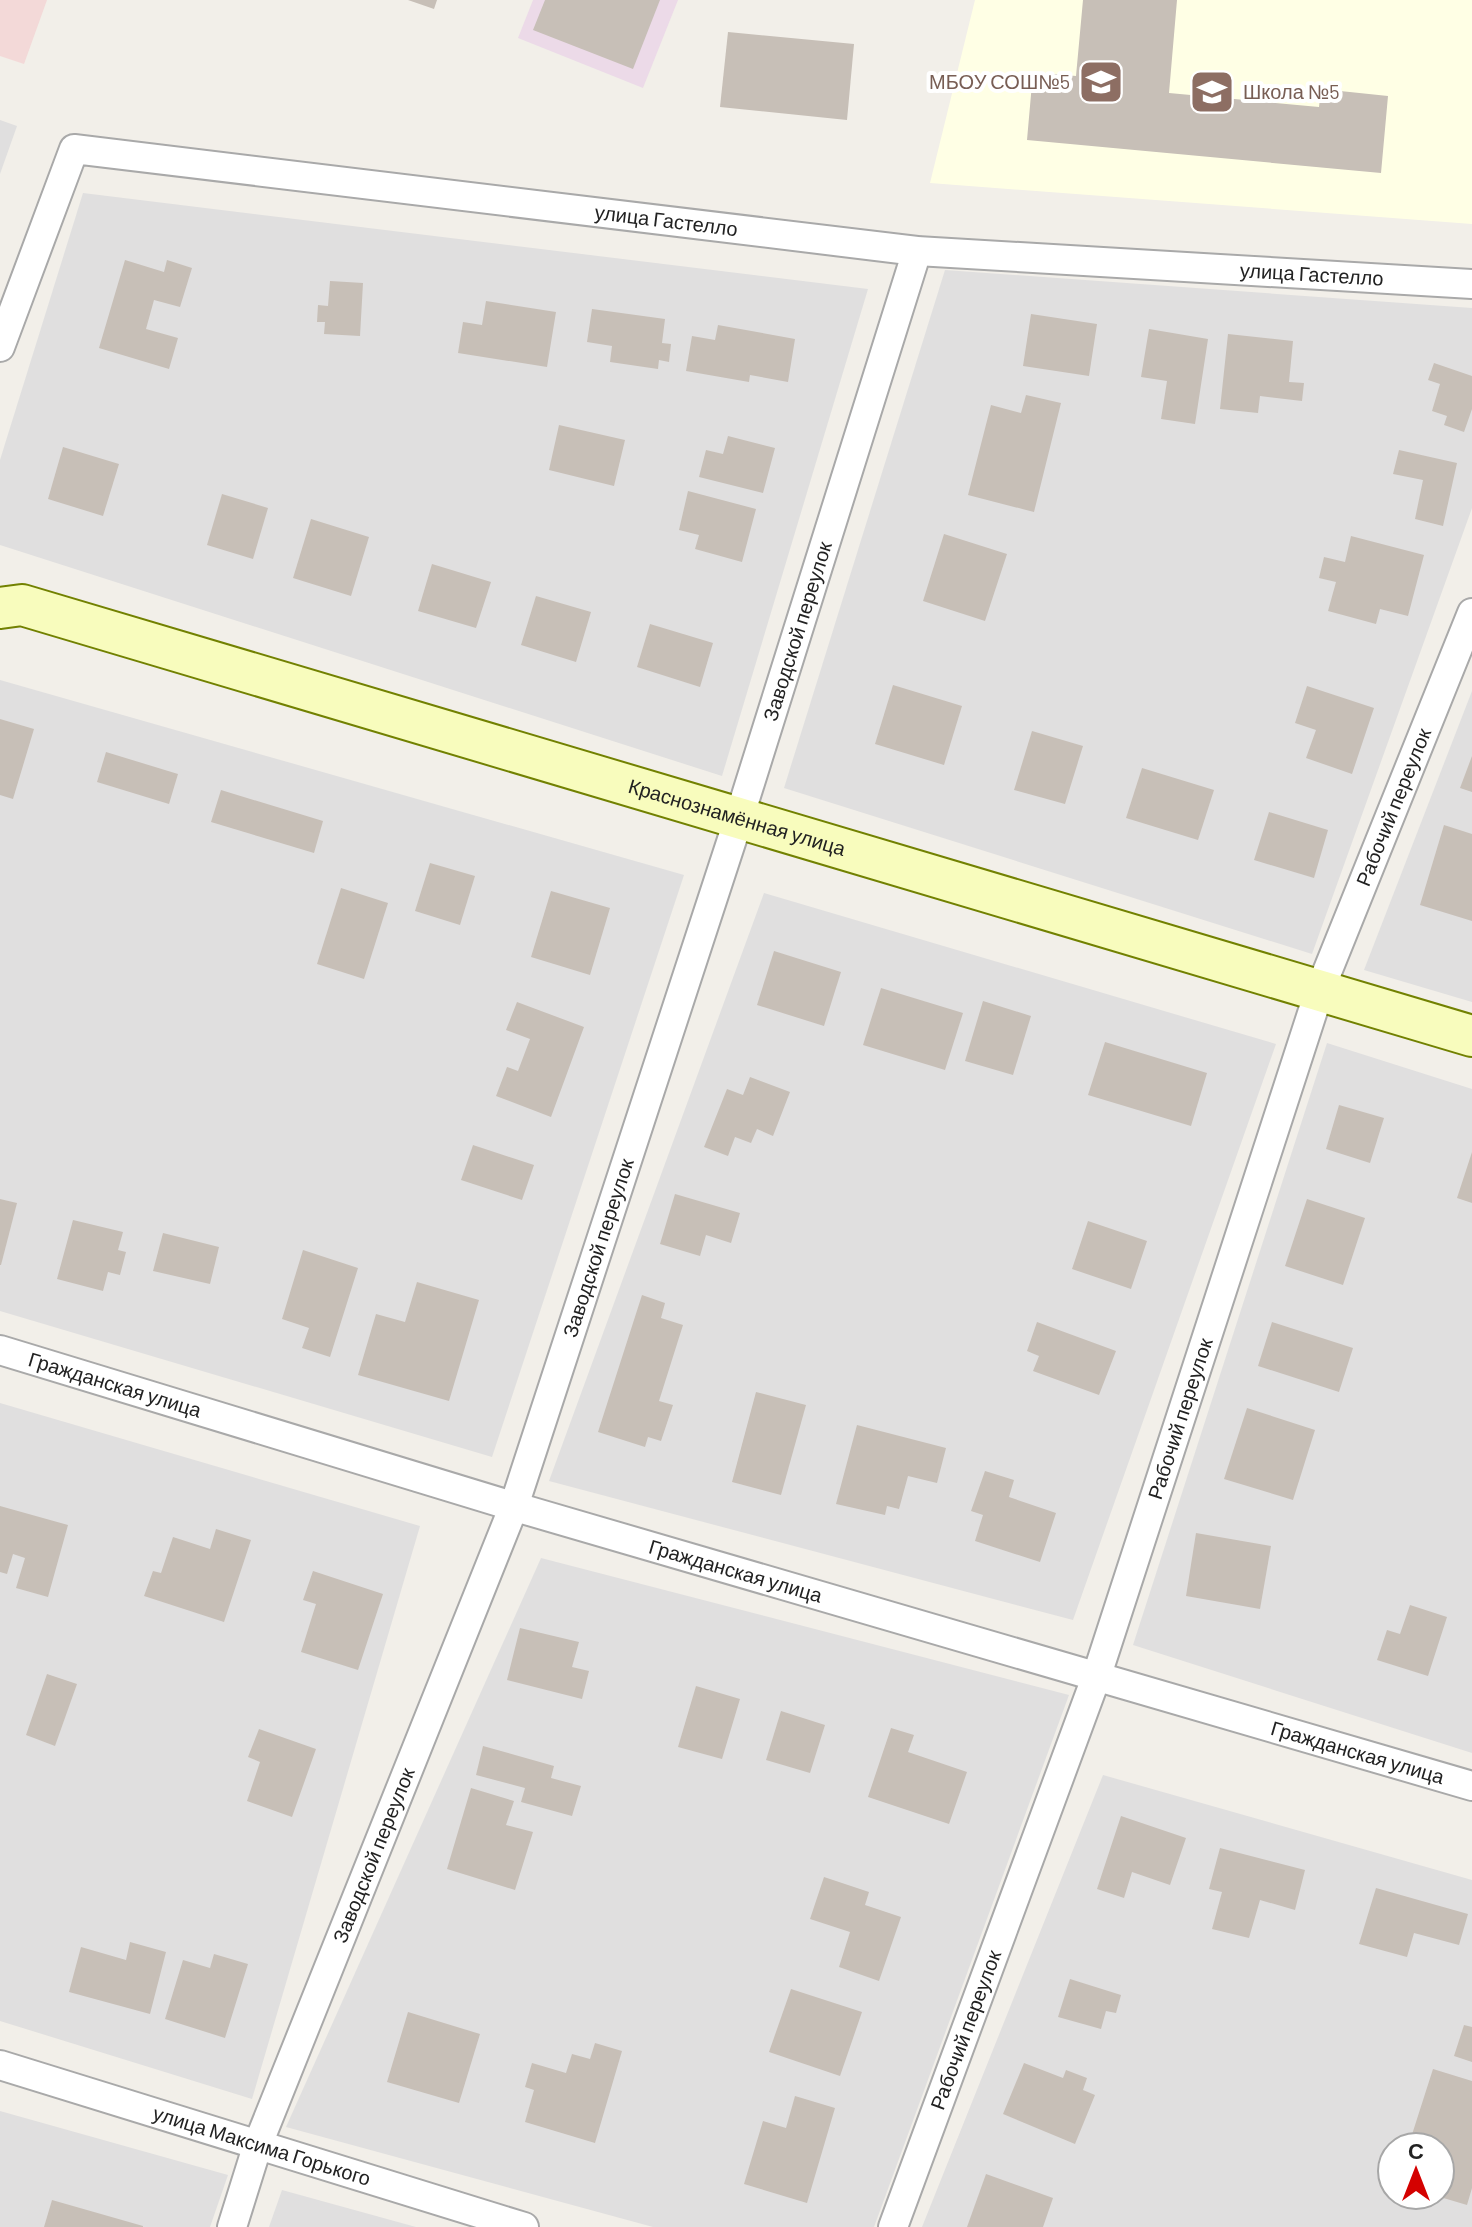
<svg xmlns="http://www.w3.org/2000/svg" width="1472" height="2227" viewBox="0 0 1472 2227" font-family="Barlow,sans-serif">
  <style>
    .residential { fill: #e0dfdf; fill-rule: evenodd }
    .commercial { fill: #f3d9d8 }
    .industrial { fill: #ecdae8 }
    .education { fill: #ffffe5 }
    .building { fill: #c7bfb7 }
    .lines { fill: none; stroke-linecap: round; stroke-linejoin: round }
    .street-casing { stroke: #a9a9a9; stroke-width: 32 }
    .secondary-casing { stroke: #728101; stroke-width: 44 }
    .street { stroke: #fff; stroke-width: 28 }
    .secondary { stroke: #f8fcbd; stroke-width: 40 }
    .labels { text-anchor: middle; stroke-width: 8; stroke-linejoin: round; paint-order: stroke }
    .education-label { font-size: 20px; fill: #785e54; stroke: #fff; text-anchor: end }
    .street-label { font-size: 20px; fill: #222; stroke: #fff }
  </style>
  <rect width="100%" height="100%" fill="#f2efe9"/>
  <g class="residential">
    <polygon points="0,120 17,126 0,174"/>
    <polygon points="83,193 868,289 722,776 0,545 0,460"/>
    <polygon points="945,270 1472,308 1472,508 1312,954 784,788"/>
    <polygon points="0,680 684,875 492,1457 0,1311"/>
    <polygon points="1472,691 1472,1002 1364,970"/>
    <polygon points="764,893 1276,1044 1073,1620 549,1481"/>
    <polygon points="1327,1043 1472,1089 1472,1753 1133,1645"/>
    <polygon points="0,1403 420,1526 252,2099 0,2021"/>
    <polygon points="541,1558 1069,1695 874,2227 653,2227 286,2127"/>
    <path d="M1103,1775L1472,1880V2227H922ZM1392,2147H1440V2195H1392Z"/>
    <polygon points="0,2111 228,2175 210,2227 0,2227"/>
    <polygon points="282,2190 416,2227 269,2227"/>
  </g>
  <polygon class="commercial" points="0,0 47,0 24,64 0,56"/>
  <polygon class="industrial" points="533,0 678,0 643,88 518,38"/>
  <polygon class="education" points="975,0 1472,0 1472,224 930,183"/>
  <g class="building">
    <polygon points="408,0 437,0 434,9"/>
    <polygon points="545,0 660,0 633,69 533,30"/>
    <polygon points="1083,0 1177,0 1169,93 1319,107 1321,89 1388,96 1381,173 1027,140 1033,72 1076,76"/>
    <polygon points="728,32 854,44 847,120 720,107"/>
    <polygon points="125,260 164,272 167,260 192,268 180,307 154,300 146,329 178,338 169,369 99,348"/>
    <polygon points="330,281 363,283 360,336 324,334 325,322 317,322 318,305 328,306"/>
    <polygon points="486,301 556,312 547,367 458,353 463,322 482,325"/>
    <polygon points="592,309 665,319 662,343 671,344 669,362 659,360 658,369 610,362 612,346 587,342"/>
    <polygon points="1031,314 1097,324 1089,376 1023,366"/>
    <polygon points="718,325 795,339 788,382 750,375 749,382 686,371 692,336 715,340"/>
    <polygon points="1149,329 1208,339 1195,424 1161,419 1167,381 1141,377"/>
    <polygon points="1228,334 1293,341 1289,382 1304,383 1302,401 1260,396 1258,413 1220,409"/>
    <polygon points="1434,363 1472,376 1472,409 1464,432 1444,425 1447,416 1432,411 1440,384 1428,380"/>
    <polygon points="1026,395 1061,403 1034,512 968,495 991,405 1021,413"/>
    <polygon points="559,425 625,440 614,486 549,470"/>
    <polygon points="728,436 775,448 763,493 699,477 706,450 723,454"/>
    <polygon points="63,447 119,464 103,516 48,499"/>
    <polygon points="1399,450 1457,463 1443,526 1415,519 1423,480 1393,474"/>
    <polygon points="688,491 756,509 742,562 695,549 699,535 679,530"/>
    <polygon points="222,494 268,508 253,559 207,545"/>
    <polygon points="311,519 369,537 351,596 293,578"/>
    <polygon points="944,534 1007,554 985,621 923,601"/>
    <polygon points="1351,536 1424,555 1408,616 1380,609 1376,624 1328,611 1336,582 1319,578 1324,557 1345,562"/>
    <polygon points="432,564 491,582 476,628 418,611"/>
    <polygon points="536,596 591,612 576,662 521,645"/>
    <polygon points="650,624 713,643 700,687 637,667"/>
    <polygon points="893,685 962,706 944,765 875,744"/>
    <polygon points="1307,686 1374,708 1352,774 1306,758 1316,730 1295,723"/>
    <polygon points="0,719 34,729 13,799 0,795"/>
    <polygon points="1032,731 1083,746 1065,804 1014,790"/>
    <polygon points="106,752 178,774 169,804 97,782"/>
    <polygon points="1472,756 1472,792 1460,788"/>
    <polygon points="1142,768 1214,790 1198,840 1126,818"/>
    <polygon points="221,790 323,821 314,853 211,822"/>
    <polygon points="1269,812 1328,830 1314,878 1254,860"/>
    <polygon points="1444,825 1472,834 1472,921 1420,905"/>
    <polygon points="430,863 475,876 460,925 415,911"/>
    <polygon points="341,888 388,903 364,979 317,964"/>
    <polygon points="551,891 610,908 590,975 531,957"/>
    <polygon points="774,951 841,972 824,1026 757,1005"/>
    <polygon points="881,988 963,1013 945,1070 863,1045"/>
    <polygon points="983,1001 1031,1016 1013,1075 965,1061"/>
    <polygon points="517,1002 584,1027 551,1117 496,1096 507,1067 518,1071 530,1039 506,1030"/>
    <polygon points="1105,1042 1207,1073 1191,1126 1088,1095"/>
    <polygon points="750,1077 790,1092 773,1136 757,1129 751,1143 735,1137 728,1156 704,1147 727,1089 743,1095"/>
    <polygon points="1339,1105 1384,1118 1370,1163 1326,1149"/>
    <polygon points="473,1145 534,1165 522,1200 461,1180"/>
    <polygon points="1472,1152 1472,1203 1457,1198"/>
    <polygon points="675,1194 740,1213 731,1243 706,1235 700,1256 660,1244"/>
    <polygon points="0,1199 17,1203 1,1265 0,1265"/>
    <polygon points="1307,1199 1365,1218 1343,1285 1285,1266"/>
    <polygon points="73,1220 123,1232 118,1250 126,1252 120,1275 108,1272 103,1291 57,1279"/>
    <polygon points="1088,1221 1147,1241 1131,1289 1072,1269"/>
    <polygon points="163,1233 219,1247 210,1284 153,1271"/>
    <polygon points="303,1250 358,1268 330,1357 302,1348 309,1328 282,1319"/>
    <polygon points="417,1282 479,1300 449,1401 358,1375 376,1314 405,1322"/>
    <polygon points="642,1295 665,1303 661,1318 683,1325 659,1401 673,1405 661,1441 648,1437 645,1447 598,1432"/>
    <polygon points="1037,1322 1116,1351 1099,1395 1033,1371 1039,1356 1027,1351"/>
    <polygon points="1272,1322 1353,1348 1339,1392 1258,1366"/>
    <polygon points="756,1392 806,1405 781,1495 732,1482"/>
    <polygon points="1247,1408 1315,1430 1293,1500 1224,1479"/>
    <polygon points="857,1425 946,1448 937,1483 908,1476 899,1509 887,1506 885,1515 836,1504"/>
    <polygon points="985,1471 1014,1480 1009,1497 1056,1513 1040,1562 975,1541 983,1515 971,1511"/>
    <polygon points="0,1506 68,1525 48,1597 16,1588 25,1558 13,1554 7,1574 0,1572"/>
    <polygon points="216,1529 251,1540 224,1622 144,1596 153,1571 161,1573 173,1537 210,1549"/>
    <polygon points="1196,1533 1271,1546 1260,1609 1186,1596"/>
    <polygon points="313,1571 383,1594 358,1670 301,1652 316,1604 303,1600"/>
    <polygon points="1410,1605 1447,1617 1428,1676 1377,1660 1387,1630 1400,1634"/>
    <polygon points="520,1628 579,1642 572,1667 589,1671 582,1699 507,1680"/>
    <polygon points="47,1674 77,1684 55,1746 26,1735"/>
    <polygon points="696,1686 740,1699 722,1759 678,1747"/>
    <polygon points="781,1711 825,1725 810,1773 766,1760"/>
    <polygon points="891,1728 914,1735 908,1752 967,1772 949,1824 868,1797"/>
    <polygon points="259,1729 316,1749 292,1817 247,1801 260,1762 248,1757"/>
    <polygon points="483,1746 554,1766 551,1778 581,1786 572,1816 521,1802 525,1788 476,1775"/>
    <polygon points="471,1788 514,1801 506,1825 533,1832 515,1890 447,1869"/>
    <polygon points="1121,1816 1186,1838 1170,1885 1132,1872 1124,1898 1097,1889"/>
    <polygon points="1220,1848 1305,1870 1295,1910 1260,1900 1249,1938 1212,1929 1222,1892 1209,1889"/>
    <polygon points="824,1877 869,1892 865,1905 901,1917 879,1981 839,1967 850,1932 810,1919"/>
    <polygon points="1376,1888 1468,1914 1459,1945 1414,1933 1407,1957 1359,1944"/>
    <polygon points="130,1942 166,1952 150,2014 69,1992 81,1947 126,1960"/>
    <polygon points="214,1954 248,1964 225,2038 165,2019 183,1960 210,1968"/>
    <polygon points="1070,1979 1121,1995 1116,2013 1106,2011 1101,2029 1058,2017"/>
    <polygon points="791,1989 862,2012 840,2076 769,2052"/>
    <polygon points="408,2012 480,2034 459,2103 387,2082"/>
    <polygon points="1464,2025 1472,2027 1472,2062 1454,2056"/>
    <polygon points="595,2043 622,2051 595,2143 525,2122 534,2090 525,2087 532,2063 566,2073 572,2054 590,2059"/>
    <polygon points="1024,2063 1063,2078 1066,2070 1087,2078 1083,2090 1095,2095 1075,2144 1003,2114"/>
    <polygon points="1433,2069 1472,2081 1472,2188 1467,2205 1440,2197 1440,2147 1408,2147"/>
    <polygon points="795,2096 835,2108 807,2203 744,2184 763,2121 786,2128"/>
    <polygon points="986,2174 1053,2198 1043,2227 967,2227"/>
    <polygon points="52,2200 143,2226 143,2227 44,2227"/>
  </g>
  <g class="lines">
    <g class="street-casing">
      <g id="street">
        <path id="s1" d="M0,347L74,149L917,251L1472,284"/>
        <path id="s2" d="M0,1350L519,1508L1472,1786"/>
        <path id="s3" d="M0,2065L524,2227"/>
        <path id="s4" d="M232,2227L258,2144L514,1506L739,818L917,251"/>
        <path id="s5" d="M893,2227L1097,1675L1319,992L1472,613"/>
      </g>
    </g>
    <g class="secondary-casing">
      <g id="secondary">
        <path id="s6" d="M0,608L22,605L1472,1036"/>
      </g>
    </g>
    <use href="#street" class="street"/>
    <use href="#secondary" class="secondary"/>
  </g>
  <defs>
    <g id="school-square" transform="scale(2.3)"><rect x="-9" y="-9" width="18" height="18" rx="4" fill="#8d6e63" stroke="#fff"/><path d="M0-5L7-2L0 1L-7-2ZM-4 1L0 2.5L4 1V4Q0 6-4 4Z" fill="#fff"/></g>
  </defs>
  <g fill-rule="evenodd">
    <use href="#school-square" x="1101" y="82"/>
    <use href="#school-square" x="1212" y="92"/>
  </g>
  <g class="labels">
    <g class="education-label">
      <text x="1070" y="89">МБОУ СОШ№5</text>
      <text x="1243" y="99" text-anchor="start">Школа №5</text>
    </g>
    <g class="street-label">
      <text dy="7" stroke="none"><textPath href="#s1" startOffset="808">улица Гастелло</textPath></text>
      <text dy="7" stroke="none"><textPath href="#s1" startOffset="1456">улица Гастелло</textPath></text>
      <text dy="7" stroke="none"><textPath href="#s4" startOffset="1694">Заводской переулок</textPath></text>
      <text dy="7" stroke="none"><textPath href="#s5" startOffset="1506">Рабочий переулок</textPath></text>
      <text dy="7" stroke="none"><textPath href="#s6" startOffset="768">Краснознамённая улица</textPath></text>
      <text dy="7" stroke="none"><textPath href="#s4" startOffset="1046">Заводской переулок</textPath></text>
      <text dy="7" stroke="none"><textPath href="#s2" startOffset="120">Гражданская улица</textPath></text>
      <text dy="7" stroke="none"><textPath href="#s5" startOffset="858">Рабочий переулок</textPath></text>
      <text dy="7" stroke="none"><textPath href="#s2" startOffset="768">Гражданская улица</textPath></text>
      <text dy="7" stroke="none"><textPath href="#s2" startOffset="1416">Гражданская улица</textPath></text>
      <text dy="7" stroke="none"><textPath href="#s4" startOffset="398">Заводской переулок</textPath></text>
      <text dy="7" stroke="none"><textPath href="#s5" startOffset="210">Рабочий переулок</textPath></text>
      <text dy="7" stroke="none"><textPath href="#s3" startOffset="274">улица Максима Горького</textPath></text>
    </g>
  </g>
  <g transform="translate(1416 2171)"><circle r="38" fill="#ffffff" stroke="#a7a7a7" stroke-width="2"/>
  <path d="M0-6L14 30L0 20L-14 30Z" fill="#d40100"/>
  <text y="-12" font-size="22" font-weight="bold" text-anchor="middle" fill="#222222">С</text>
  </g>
</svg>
